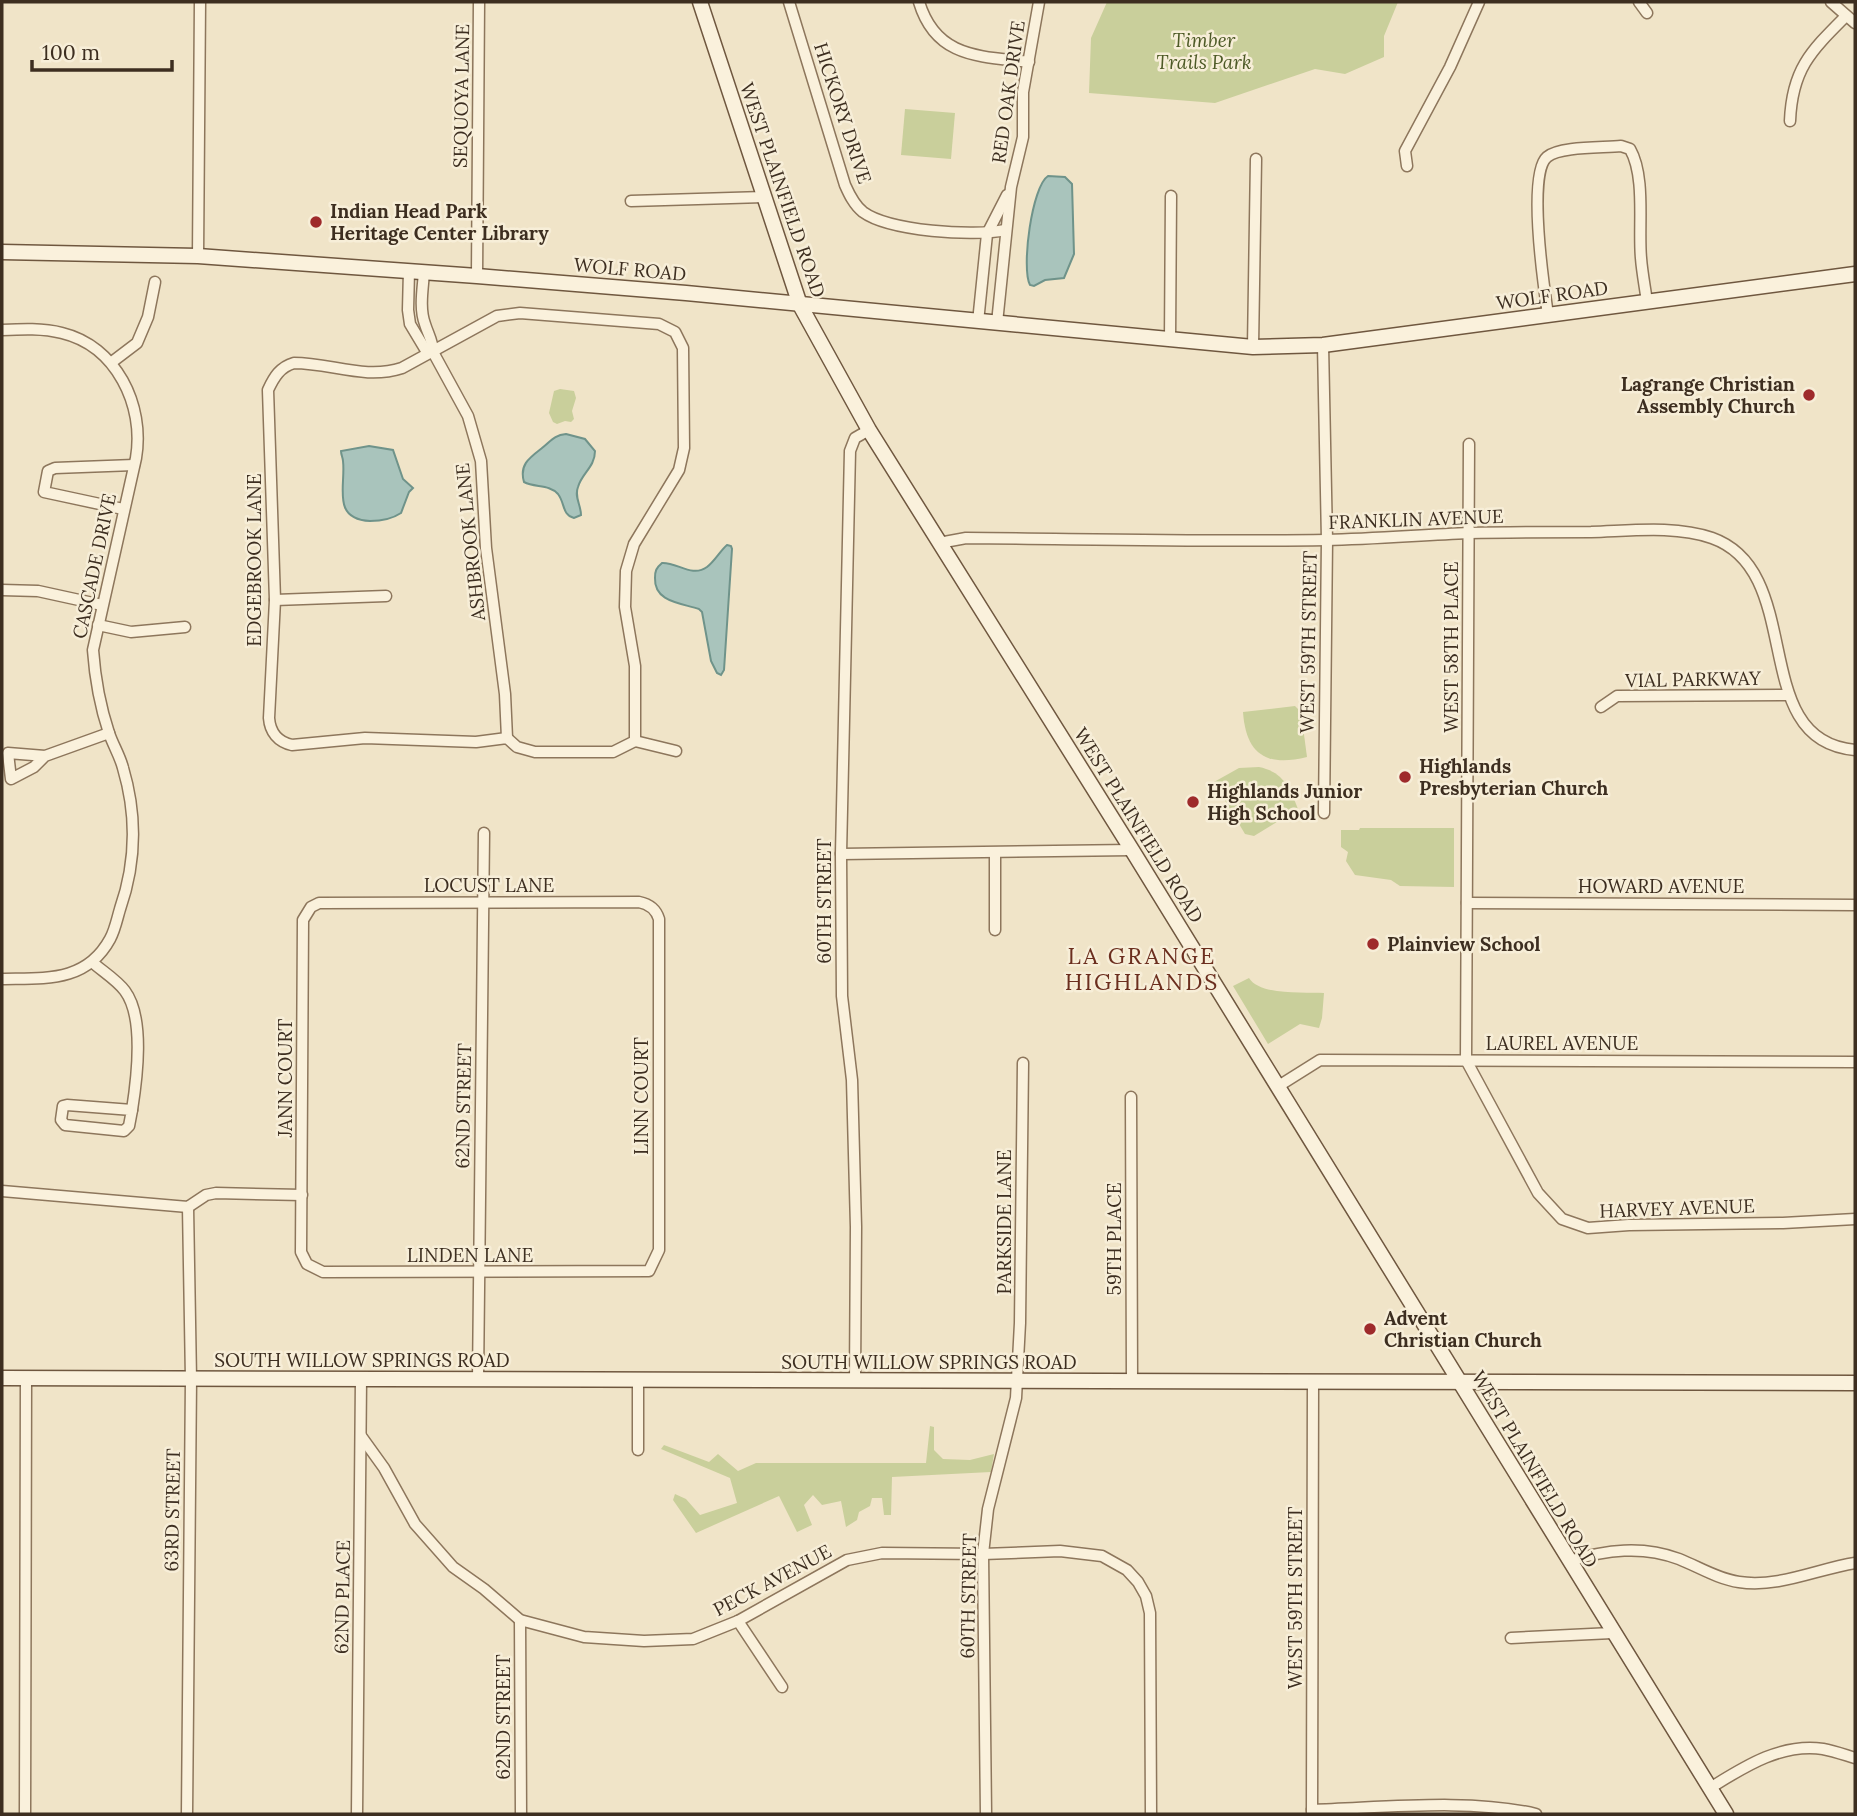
<svg xmlns="http://www.w3.org/2000/svg" width="1857" height="1816" viewBox="0 0 1857 1816" font-family="Lora,serif">
  <style>
    .green { fill: #c9cf9b }
    .water { fill: #a9c4bc; stroke: #6f938a; stroke-width: 2 }
    .lines { fill: none; stroke-linecap: round; stroke-linejoin: round }
    .street-casing { stroke: #8d765c; stroke-width: 13 }
    .secondary-casing { stroke: #6f573f; stroke-width: 17 }
    .street { stroke: #faf1dc; stroke-width: 10 }
    .secondary { stroke: #faf1dc; stroke-width: 14 }
    .poi-dot { fill: #9e2a2b; stroke: #f7eed8; stroke-width: 2.5 }
    .labels { text-anchor: middle; stroke-width: 5; stroke-linejoin: round; paint-order: stroke }
    .park-label { font-size: 19px; font-style: italic; fill: #4d5a26; stroke: #f7eed8 }
    .street-label { font-size: 19px; fill: #3d2e20; stroke: #f7eed8 }
    .poi-label { font-size: 19px; font-weight: bold; fill: #3d2e20; stroke: #f7eed8; text-anchor: start }
    .quarter-label { font-size: 23px; letter-spacing: 2px; fill: #6b2e1e; stroke: #f7eed8 }
  </style>
  <rect width="100%" height="100%" fill="#f0e4c8"/>
  <g class="green">
    <polygon points="1107,2 1398,2 1384,36 1384,57 1345,74 1315,69 1215,103 1089,93 1091,38"/>
    <polygon points="905,109 955,113 951,159 901,155"/>
    <polygon points="560,389 574,391 576,398 572,411 574,419 571,422 565,421 557,424 553,422 549,413 554,391"/>
    <path d="M1295,706L1301,712L1307,757C1267,767 1246,755 1243,712Z"/>
    <path d="M1259,767C1283,772 1289,786 1298,809L1254,836L1245,834L1214,782L1239,768Z"/>
    <polygon points="1360,828 1454,828 1454,887 1400,886 1391,880 1355,875 1346,861 1348,852 1341,847 1341,830 1359,830"/>
    <path d="M1249,978C1260,996 1305,992 1324,993L1322,1018L1319,1028L1300,1024L1268,1044L1233,986Z"/>
    <polygon points="930,1426 934,1427 934,1450 943,1459 970,1460 994,1454 991,1472 892,1477 891,1515 884,1515 882,1498 872,1498 870,1506 859,1512 857,1520 846,1527 841,1501 822,1505 813,1495 804,1505 812,1525 797,1532 779,1496 696,1533 673,1500 675,1494 686,1499 700,1515 737,1503 730,1478 661,1449 664,1445 709,1462 718,1454 738,1471 756,1463 926,1463"/>
  </g>
  <g class="water">
    <path d="M1048,176L1065,177L1072,184L1074,254L1064,278L1045,280L1034,286L1030,285C1021,268 1032,186 1048,176Z"/>
    <path d="M566,434L585,439L595,451C595,467 582,473 578,487C574,497 581,505 581,515L574,518C562,515 565,503 558,494C549,484 535,488 524,482C519,465 529,458 542,448C551,441 554,435 566,434Z"/>
    <path d="M369,446L393,450L403,479L413,488L409,492L401,513C392,519 381,521 370,521C331,519 346,486 343,461C343,458 341,455 341,451Z"/>
    <path d="M727,545L731,546L732,549L724,670L721,675L717,673L711,661L702,612L699,609C681,603 654,602 655,578C655,571 656,568 662,563C677,562 692,578 707,567C715,561 720,551 727,545Z"/>
  </g>
  <g class="lines">
    <g class="street-casing">
      <g id="street">
        <path d="M789,2L845,185C849,194 854,205 863,212C889,231 974,237 1005,230"/>
        <path d="M919,2C936,58 979,56 1029,62"/>
        <polyline points="1639,2 1647,13"/>
        <polyline points="1831,2 1855,23"/>
        <path d="M1790,121C1792,69 1811,51 1846,16"/>
        <polyline points="1407,166 1405,151 1450,67 1479,2"/>
        <polyline points="631,201 764,197"/>
        <polyline points="198,256 200,2"/>
        <polyline points="409,271 408,310 410,324 425,349 433,352"/>
        <path d="M424,272C423,288 419,308 425,324C428,334 433,341 433,352L468,416L481,461L486,548L505,694L507,738"/>
        <polyline points="477,276 479,2"/>
        <path d="M520,313L659,324L675,332L683,348L684,448L679,470L634,544L626,571L625,607L635,666V741L613,752H535L517,747L507,738L476,742L365,738L292,745C278,742 270,732 269,718L275,600L268,390C274,377 280,367 294,363C331,363 365,380 402,368L497,316Z"/>
        <path d="M1548,315C1544,288 1527,174 1547,157C1560,146 1604,148 1621,146L1630,149C1646,177 1638,227 1641,258C1642,272 1645,287 1647,302"/>
        <polyline points="978,322 987,234 1007,195"/>
        <polyline points="997,323 1011,187 1023,137 1023,92 1039,2"/>
        <path d="M2,330C22,329 43,328 62,333C116,346 145,405 136,458L93,650C95,678 100,706 109,733C113,745 120,756 123,768C137,815 136,863 120,909C117,919 115,930 110,939C86,983 44,978 2,979"/>
        <polyline points="1170,340 1171,196"/>
        <polyline points="1323,345 1327,540 1324,813"/>
        <polyline points="1253,347 1256,159"/>
        <polyline points="112,362 137,343 148,317 155,282"/>
        <polyline points="1469,444 1466,1060 1538,1193 1562,1219 1588,1228 1629,1225 1783,1223 1855,1219"/>
        <polyline points="123,509 44,492 48,471 55,468 134,465"/>
        <path d="M939,543L966,538C1086,539 1206,542 1326,540C1374,539 1421,535 1469,533C1509,532 1550,532 1591,532C1629,531 1675,525 1712,538C1808,572 1746,741 1855,750"/>
        <polyline points="2,590 38,591 102,605"/>
        <polyline points="275,600 386,596"/>
        <polyline points="98,625 131,632 185,627"/>
        <polyline points="1601,707 1617,696 1788,695"/>
        <polyline points="635,741 676,751"/>
        <polyline points="45,756 34,767 11,779 8,753 45,756 109,733"/>
        <polyline points="841,854 1132,850"/>
        <path d="M639,902C649,904 656,909 659,919V1250L649,1271L323,1272L307,1264L301,1252L303,920L311,907L319,903Z"/>
        <polyline points="1467,903 1855,905"/>
        <polyline points="995,930 995,853"/>
        <path d="M92,962C102,971 117,980 125,991C145,1018 137,1078 132,1110"/>
        <polyline points="1277,1087 1320,1060 1855,1062"/>
        <polyline points="1131,1097 1132,1381"/>
        <polygon points="63,1106 67,1105 132,1110 129,1126 124,1131 65,1125 61,1120"/>
        <polyline points="2,1191 188,1207 206,1195 216,1193 302,1195"/>
        <polyline points="478,1380 484,833"/>
        <polyline points="855,1381 856,1227 852,1080 842,996 841,854 850,451 855,438 869,430"/>
        <polyline points="361,1436 384,1468 415,1524 453,1567 484,1589 520,1620 584,1637 644,1641 693,1639 738,1621 847,1560 882,1553 983,1554 1060,1551 1102,1556 1127,1570 1138,1582 1146,1596 1150,1613 1151,1814"/>
        <polyline points="638,1450 638,1380"/>
        <path d="M1569,1561C1606,1550 1642,1545 1679,1559C1699,1567 1718,1579 1739,1582C1779,1588 1817,1569 1855,1563"/>
        <polyline points="520,1620 521,1814"/>
        <polyline points="738,1621 782,1687"/>
        <polyline points="1511,1638 1612,1633"/>
        <path d="M1710,1788C1744,1767 1780,1743 1823,1749C1834,1751 1845,1755 1855,1758"/>
        <path d="M1312,1810C1382,1808 1469,1798 1536,1814"/>
        <polyline points="25,1814 26,1378"/>
        <polyline points="187,1814 191,1379 188,1207"/>
        <polyline points="357,1814 361,1379"/>
        <polyline points="986,1814 983,1554 988,1509 1016,1398 1020,1323 1023,1063"/>
        <polyline points="1312,1814 1313,1382"/>
      </g>
    </g>
    <g class="secondary-casing">
      <g id="secondary">
        <polyline points="700,2 800,305 869,430 1132,850 1726,1814"/>
        <polyline points="2,252 198,256 477,276 686,293 1253,347 1323,345 1855,274"/>
        <polyline points="2,1378 1855,1383"/>
      </g>
    </g>
    <use href="#street" class="street"/>
    <use href="#secondary" class="secondary"/>
  </g>
  <g class="poi-dot">
    <circle cx="316" cy="222" r="7"/>
    <circle cx="1809" cy="395" r="7"/>
    <circle cx="1405" cy="777" r="7"/>
    <circle cx="1193" cy="802" r="7"/>
    <circle cx="1373" cy="944" r="7"/>
    <circle cx="1370" cy="1329" r="7"/>
  </g>
  <g class="labels">
    <g class="park-label">
      <text x="1204" y="47">Timber<tspan x="1204" dy="22">Trails Park</tspan></text>
    </g>
    <g class="street-label">
      <text transform="translate(1008 92) rotate(-82)" y="7">RED OAK DRIVE</text>
      <text transform="translate(461 96) rotate(-89)" y="7">SEQUOYA LANE</text>
      <text transform="translate(843 113) rotate(72)" y="7">HICKORY DRIVE</text>
      <text transform="translate(783 190) rotate(71)" y="7">WEST PLAINFIELD ROAD</text>
      <text transform="translate(630 269) rotate(5)" y="7">WOLF ROAD</text>
      <text transform="translate(1552 295) rotate(-8)" y="7">WOLF ROAD</text>
      <text transform="translate(1416 519) rotate(-2)" y="7">FRANKLIN AVENUE</text>
      <text transform="translate(470 542) rotate(-96)" y="7">ASHBROOK LANE</text>
      <text transform="translate(254 560) rotate(-90)" y="7">EDGEBROOK LANE</text>
      <text transform="translate(94 566) rotate(-78)" y="7">CASCADE DRIVE</text>
      <text transform="translate(1308 642) rotate(-89)" y="7">WEST 59TH STREET</text>
      <text transform="translate(1451 647) rotate(-90)" y="7">WEST 58TH PLACE</text>
      <text transform="translate(1693 679) rotate(-1)" y="7">VIAL PARKWAY</text>
      <text transform="translate(1139 825) rotate(58)" y="7">WEST PLAINFIELD ROAD</text>
      <text x="489" y="892">LOCUST LANE</text>
      <text x="1661" y="893">HOWARD AVENUE</text>
      <text transform="translate(824 901) rotate(-90)" y="7">60TH STREET</text>
      <text x="1562" y="1050">LAUREL AVENUE</text>
      <text transform="translate(285 1078) rotate(-90)" y="7">JANN COURT</text>
      <text transform="translate(641 1096) rotate(-90)" y="7">LINN COURT</text>
      <text transform="translate(463 1106) rotate(-89)" y="7">62ND STREET</text>
      <text transform="translate(1677 1208) rotate(-2)" y="7">HARVEY AVENUE</text>
      <text transform="translate(1004 1222) rotate(-90)" y="7">PARKSIDE LANE</text>
      <text transform="translate(1114 1239) rotate(-90)" y="7">59TH PLACE</text>
      <text x="470" y="1262">LINDEN LANE</text>
      <text x="362" y="1367">SOUTH WILLOW SPRINGS ROAD</text>
      <text x="929" y="1369">SOUTH WILLOW SPRINGS ROAD</text>
      <text transform="translate(1535 1469) rotate(59)" y="7">WEST PLAINFIELD ROAD</text>
      <text transform="translate(172 1510) rotate(-89)" y="7">63RD STREET</text>
      <text transform="translate(772 1580) rotate(-28)" y="7">PECK AVENUE</text>
      <text transform="translate(968 1596) rotate(-89)" y="7">60TH STREET</text>
      <text transform="translate(342 1597) rotate(-89)" y="7">62ND PLACE</text>
      <text transform="translate(1295 1598) rotate(-90)" y="7">WEST 59TH STREET</text>
      <text transform="translate(503 1717) rotate(-90)" y="7">62ND STREET</text>
    </g>
    <g class="poi-label">
      <text x="330" y="218">Indian Head Park<tspan x="330" dy="22">Heritage Center Library</tspan></text>
      <text x="1795" y="391" text-anchor="end">Lagrange Christian<tspan x="1795" dy="22">Assembly Church</tspan></text>
      <text x="1419" y="773">Highlands<tspan x="1419" dy="22">Presbyterian Church</tspan></text>
      <text x="1207" y="798">Highlands Junior<tspan x="1207" dy="22">High School</tspan></text>
      <text x="1387" y="951">Plainview School</text>
      <text x="1384" y="1325">Advent<tspan x="1384" dy="22">Christian Church</tspan></text>
    </g>
    <g class="quarter-label">
      <text x="1142" y="964">LA GRANGE<tspan x="1142" dy="26">HIGHLANDS</tspan></text>
    </g>
  </g>
  <rect width="1857" height="1816" fill="none" stroke="#3d2e20" stroke-width="7"/>
  <path d="M32 60v10h140v-10" fill="none" stroke="#3d2e20" stroke-width="3.5"/>
  <text x="42" y="60" font-size="21" fill="#3d2e20" stroke="#f7eed8" stroke-width="5" paint-order="stroke">100 m</text>
</svg>
